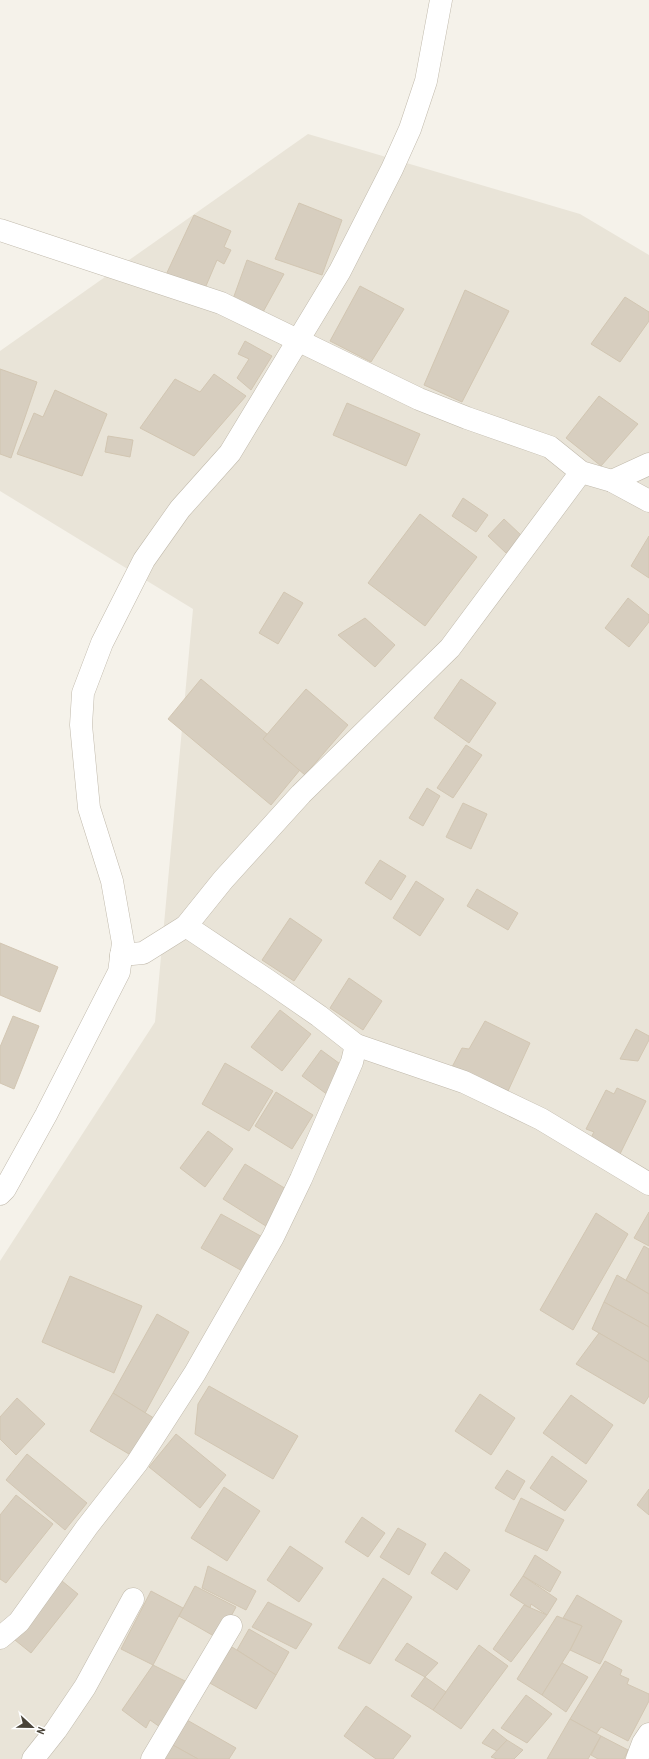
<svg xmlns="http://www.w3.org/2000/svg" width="649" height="1759" viewBox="0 0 649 1759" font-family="'Archivo Narrow',sans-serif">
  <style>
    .residential { fill: #e9e4d8 }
    .building { fill: #d7cebf; stroke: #d2c6b2 }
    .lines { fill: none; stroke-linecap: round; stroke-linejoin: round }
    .minor-casing { stroke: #c1baac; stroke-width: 23 }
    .minor { stroke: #fff; stroke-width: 22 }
  </style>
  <rect width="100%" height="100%" fill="#f5f2ea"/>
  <polygon class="residential" points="308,134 580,214 649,255 649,1759 0,1759 0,1261 155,1022 193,609 0,491 0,351"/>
  <g class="building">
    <polygon points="299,203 342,220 322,275 275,259"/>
    <polygon points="194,215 231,231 224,247 231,250 224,264 217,260 203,293 164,279"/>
    <polygon points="247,260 284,274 263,312 233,299"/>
    <polygon points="360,286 404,309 371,362 330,341"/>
    <polygon points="465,290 509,311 462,402 424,385"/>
    <polygon points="625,297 649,312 649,321 620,362 591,344"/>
    <polygon points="245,341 272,356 251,390 237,378 249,359 238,354"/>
    <polygon points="0,369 37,382 11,458 0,454"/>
    <polygon points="214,374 246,396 194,456 140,428 175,379 200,392"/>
    <polygon points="55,390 107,414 82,476 17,454 34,413 43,417"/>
    <polygon points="599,396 638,424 601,466 566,438"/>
    <polygon points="347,403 420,434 406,466 333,435"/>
    <polygon points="108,436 133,440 130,457 105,452"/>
    <polygon points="463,498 488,515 476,532 452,516"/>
    <polygon points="420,514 477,557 425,626 368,583"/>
    <polygon points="504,519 522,536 506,553 488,536"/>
    <polygon points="649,536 649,578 631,566"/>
    <polygon points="284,592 303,603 278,644 259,633"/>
    <polygon points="628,598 649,615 649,622 629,647 605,628"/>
    <polygon points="365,618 395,645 375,667 338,635"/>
    <polygon points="201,679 304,765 271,805 168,719"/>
    <polygon points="461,679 496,703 469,743 434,718"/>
    <polygon points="306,689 348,725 305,775 263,739"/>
    <polygon points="466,745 482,755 453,798 437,788"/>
    <polygon points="427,788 440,796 423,826 409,818"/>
    <polygon points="463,803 487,814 471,849 446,837"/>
    <polygon points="380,860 406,876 391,900 365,883"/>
    <polygon points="416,881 444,899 420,936 393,918"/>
    <polygon points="477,889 518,913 508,930 467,906"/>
    <polygon points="290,918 322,940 294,981 262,960"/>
    <polygon points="0,943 58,967 40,1012 0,995"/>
    <polygon points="349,978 382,1001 363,1030 330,1008"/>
    <polygon points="280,1010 311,1034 282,1071 251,1047"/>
    <polygon points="13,1016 39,1026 14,1089 0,1083 0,1047"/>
    <polygon points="485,1021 530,1043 508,1091 452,1067 462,1048 469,1049"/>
    <polygon points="636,1029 649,1036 649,1040 638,1061 620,1059"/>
    <polygon points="321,1050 347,1069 328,1095 302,1076"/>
    <polygon points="225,1063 273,1091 249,1131 202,1104"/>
    <polygon points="617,1088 646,1101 619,1156 589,1141 594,1132 586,1129 606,1090 614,1094"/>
    <polygon points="276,1092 313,1115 292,1149 255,1126"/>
    <polygon points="208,1131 233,1149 205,1187 180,1168"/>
    <polygon points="245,1164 291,1192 269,1228 223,1199"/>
    <polygon points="649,1212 649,1246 634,1238"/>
    <polygon points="596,1213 628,1234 573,1330 540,1310"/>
    <polygon points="221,1214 266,1239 246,1273 201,1248"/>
    <polygon points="644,1246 649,1249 649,1294 626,1280"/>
    <polygon points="617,1275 649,1294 649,1327 604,1302"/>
    <polygon points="70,1276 142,1306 114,1373 42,1342"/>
    <polygon points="604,1302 649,1327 649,1362 592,1329"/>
    <polygon points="157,1314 189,1332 145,1413 113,1393"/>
    <polygon points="599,1333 649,1362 649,1396 644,1404 576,1364"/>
    <polygon points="209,1386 298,1436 273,1479 195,1434 198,1404"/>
    <polygon points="113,1393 157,1420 134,1457 90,1431"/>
    <polygon points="480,1394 515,1418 491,1455 455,1431"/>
    <polygon points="571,1395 613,1425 586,1464 543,1433"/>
    <polygon points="17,1398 45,1424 16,1455 0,1439 0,1417"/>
    <polygon points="176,1434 226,1475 200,1508 149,1467"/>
    <polygon points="27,1454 87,1503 65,1530 6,1480"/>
    <polygon points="552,1456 587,1481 565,1511 530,1488"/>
    <polygon points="507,1470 525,1481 514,1500 495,1488"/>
    <polygon points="224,1487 260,1511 227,1561 191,1538"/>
    <polygon points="649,1489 649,1515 637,1505"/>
    <polygon points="16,1495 53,1524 6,1583 0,1579 0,1515"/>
    <polygon points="521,1498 564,1520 547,1551 505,1531"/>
    <polygon points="362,1517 385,1533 368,1557 345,1542"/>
    <polygon points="398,1528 426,1544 409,1575 380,1557"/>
    <polygon points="290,1546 323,1568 299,1602 267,1580"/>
    <polygon points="445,1552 470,1570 457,1590 431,1573"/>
    <polygon points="535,1555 561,1572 550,1592 523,1576"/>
    <polygon points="208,1566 256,1591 246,1610 202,1588"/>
    <polygon points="523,1576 557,1599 547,1615 531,1604 530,1608 510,1595"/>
    <polygon points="57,1577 78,1594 31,1653 10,1636"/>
    <polygon points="383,1578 412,1597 370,1664 338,1648"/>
    <polygon points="195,1586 236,1607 219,1639 179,1616"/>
    <polygon points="151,1591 183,1608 153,1665 121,1649"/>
    <polygon points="577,1595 622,1621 600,1664 570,1650 582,1626 563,1618"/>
    <polygon points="268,1602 312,1624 296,1649 252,1627"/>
    <polygon points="524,1605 547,1615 511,1662 493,1649"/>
    <polygon points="557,1616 582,1626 570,1650 542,1695 517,1679"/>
    <polygon points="249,1629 289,1652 276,1675 237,1650"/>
    <polygon points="407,1643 438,1663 425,1677 395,1660"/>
    <polygon points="479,1645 508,1666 461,1729 433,1710"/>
    <polygon points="232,1647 276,1675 256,1709 208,1682"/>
    <polygon points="605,1661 622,1670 620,1675 629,1679 627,1684 649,1694 649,1701 628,1741 601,1727 596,1734 570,1719"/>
    <polygon points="562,1663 588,1677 566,1712 542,1695"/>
    <polygon points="153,1665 187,1682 160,1727 150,1720 146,1728 122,1710"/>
    <polygon points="425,1677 446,1692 433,1710 411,1696"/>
    <polygon points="526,1695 552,1714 527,1743 501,1728"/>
    <polygon points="366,1706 411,1736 393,1759 376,1759 344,1736"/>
    <polygon points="570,1719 601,1736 588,1759 547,1759"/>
    <polygon points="187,1720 236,1748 229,1759 198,1759 171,1744"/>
    <polygon points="493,1729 507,1740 497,1751 482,1743"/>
    <polygon points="601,1736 628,1750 624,1759 598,1759 591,1755"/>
    <polygon points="507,1740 523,1750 514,1759 497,1759 491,1757"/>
    <polygon points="171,1744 198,1759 163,1759"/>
  </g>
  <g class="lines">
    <g class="minor-casing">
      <g id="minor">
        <polyline points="0,230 221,303 419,399 467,418 550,447 581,472 612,481 649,501"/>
        <polyline points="581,472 450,648 301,794 223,880 186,926 267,980 319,1016 356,1045 464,1082 541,1119 649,1184"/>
        <polyline points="612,481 649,464"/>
        <polyline points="121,955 143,953 186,926"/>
        <polyline points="0,1194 5,1189 46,1115 119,972 123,943 112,881 89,808 81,725 83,693 102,643 144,560 180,509 230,453 340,271 392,169 410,129 426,81 441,0"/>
        <polyline points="0,1638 19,1622 87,1527 137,1463 195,1373 273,1237 301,1179 352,1062 356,1045"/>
        <polyline points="33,1759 56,1730 85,1687 133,1599"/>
        <polyline points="152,1759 231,1626"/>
        <polyline points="637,1759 643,1743 649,1734"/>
      </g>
    </g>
    <use href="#minor" class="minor"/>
  </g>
  <g transform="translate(32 1727) rotate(112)" stroke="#ffffff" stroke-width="3" paint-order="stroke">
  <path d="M0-3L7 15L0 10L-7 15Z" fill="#494338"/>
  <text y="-6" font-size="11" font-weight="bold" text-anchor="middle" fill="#494338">N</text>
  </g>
</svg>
